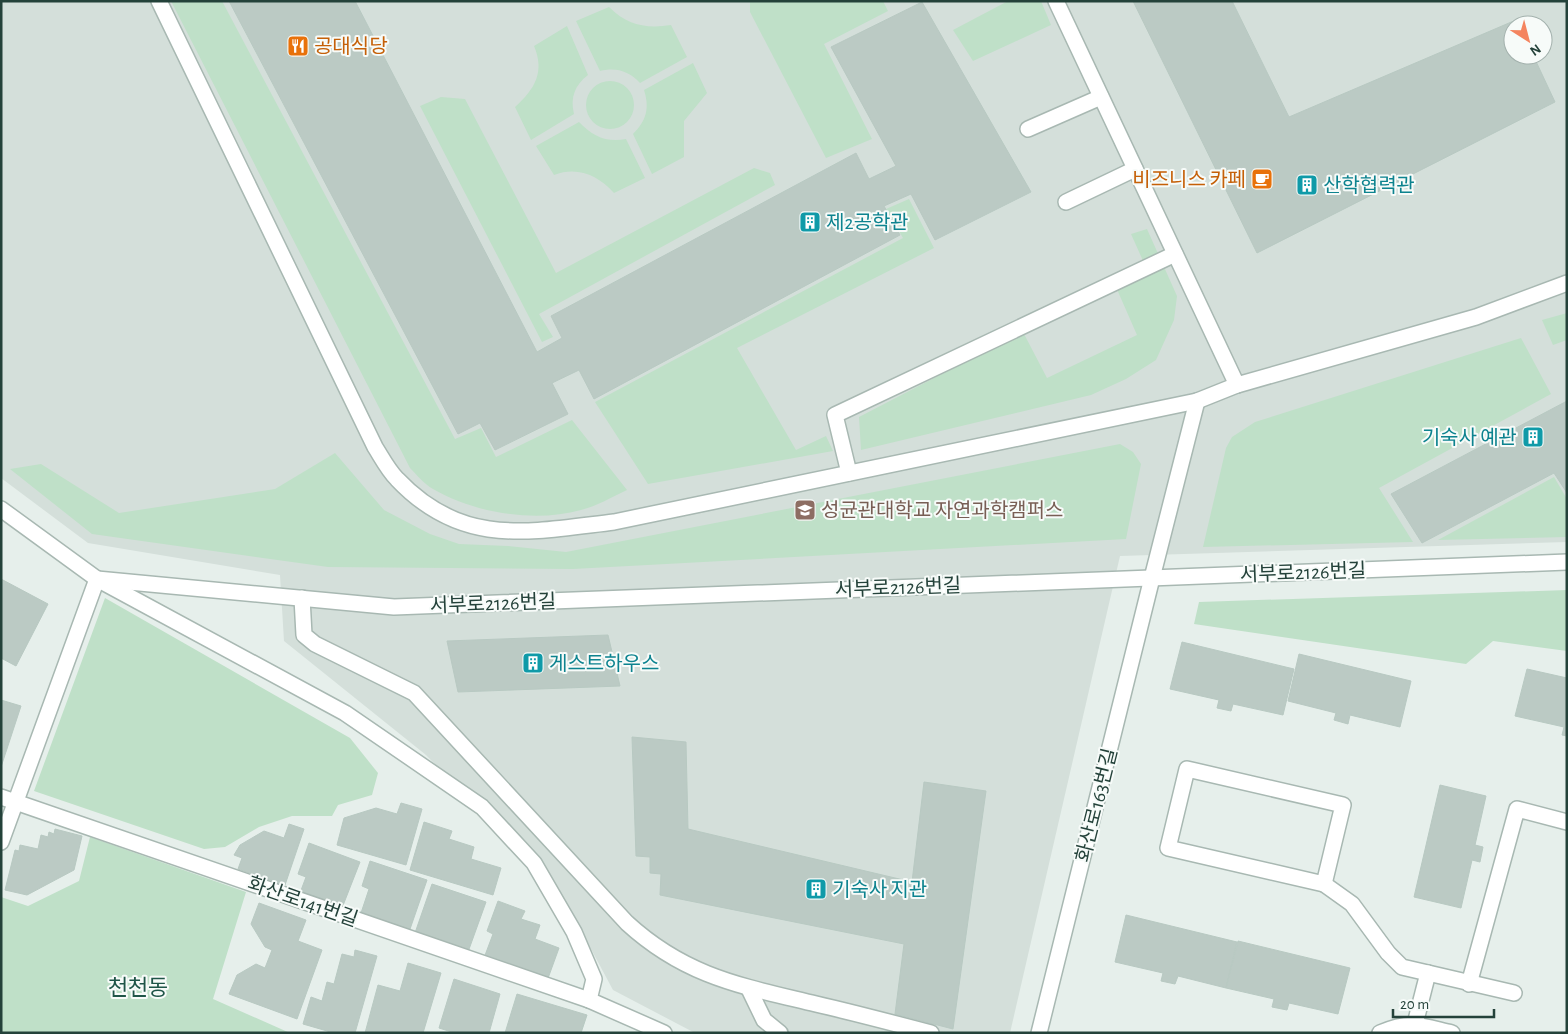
<svg xmlns="http://www.w3.org/2000/svg" width="1568" height="1034" viewBox="0 0 1568 1034" font-family="'Alegreya Sans','Noto Sans KR',sans-serif">
  <style>
    .built { fill: #d4dfda; fill-rule: evenodd }
    .green { fill: #bfe0c8 }
    .building { fill: #bbcac4; stroke: #b8c9c2 }
    .lines { fill: none; stroke-linecap: round; stroke-linejoin: round }
    .service-casing { stroke: #a8b8b2; stroke-width: 18 }
    .minor-casing { stroke: #a8b8b2; stroke-width: 18 }
    .tertiary-casing { stroke: #a8b8b2; stroke-width: 18 }
    .service { stroke: #fff; stroke-width: 15 }
    .minor { stroke: #fff; stroke-width: 15 }
    .tertiary { stroke: #fff; stroke-width: 15 }
    .labels { text-anchor: middle; stroke-width: 4; stroke-linejoin: round; paint-order: stroke }
    .food-label { font-size: 20px; fill: #c56008; stroke: #f7fbf9; text-anchor: start }
    .culture-label { font-size: 20px; fill: #0d838f; stroke: #f7fbf9; text-anchor: start }
    .education-label { font-size: 20px; fill: #785e54; stroke: #f7fbf9; text-anchor: start }
    .street-label { font-size: 20px; fill: #24423a; stroke: #f7fbf9 }
    .quarter-label { font-size: 22px; fill: #1f5548; stroke: #f7fbf9 }
  </style>
  <rect width="100%" height="100%" fill="#e6efeb"/>
  <path class="built" d="M1,1H1567V542L1120,556L1010,1033H695L613,990L561,893L426,755L284,641L280,575L88,543L1,478ZM1513,25H1543V55H1513Z"/>
  <g class="green">
    <path d="M171,1H222L455,439L481,428L496,457L572,420L627,490C612,497 597,506 581,510C535,523 474,513 433,489C424,484 417,475 410,468Z"/>
    <polygon points="750,1 883,1 888,11 824,44 872,139 826,158 750,12"/>
    <polygon points="1008,1 1041,1 1051,25 973,61 953,30"/>
    <path d="M609,7C627,25 646,29 671,25L687,57L640,83C629,71 616,67 600,71L576,21Z"/>
    <path d="M567,26L588,75C575,85 570,97 574,114L531,140L515,107C535,89 545,72 534,46Z"/>
    <path d="M693,63L707,93L684,121V157L652,174L633,134C646,121 650,109 644,90Z"/>
    <circle cx="610" cy="105" r="24"/>
    <polygon points="441,97 465,99 556,273 754,168 770,173 775,185 539,314 553,337 542,342 420,106"/>
    <path d="M579,122C592,136 607,143 626,139L645,178L614,193C598,175 577,166 554,175L536,146Z"/>
    <polygon points="909,199 934,248 737,348 796,450 826,436 833,451 648,484 595,402 903,238 886,209"/>
    <polygon points="1147,229 1177,296 1174,320 1156,360 1126,379 1091,395 861,450 859,417 1023,332 1047,378 1137,335 1112,278 1144,263 1131,234"/>
    <polygon points="1567,313 1567,340 1553,345 1542,320"/>
    <polygon points="1521,338 1551,394 1379,488 1413,542 1203,547 1226,448 1232,437 1255,422"/>
    <polygon points="1120,444 1133,452 1141,464 1126,539 573,569 328,567 92,534 10,469 41,464 119,513 275,489 335,453 384,510 430,534 459,544 508,546 566,552"/>
    <polygon points="1554,477 1567,499 1567,537 1438,540"/>
    <polygon points="1567,590 1567,651 1493,641 1466,664 1194,624 1199,602"/>
    <polygon points="105,598 350,738 378,773 372,795 338,805 332,816 292,816 259,827 225,847 204,849 34,791"/>
    <polygon points="90,837 246,892 213,999 290,1033 1,1033 1,897 28,906 79,881"/>
  </g>
  <g class="building">
    <polygon points="229,1 355,1 537,352 562,338 551,316 856,153 869,179 896,166 831,47 922,2 1031,192 935,240 911,194 884,206 900,235 594,399 579,370 552,383 568,414 495,450 480,423 458,434"/>
    <polygon points="1133,1 1232,1 1289,117 1516,20 1519,25 1513,25 1513,55 1533,55 1555,102 1257,253"/>
    <polygon points="1567,401 1567,493 1554,473 1422,543 1391,494"/>
    <polygon points="1,579 48,604 16,666 1,658"/>
    <polygon points="608,635 620,686 458,692 447,641"/>
    <polygon points="1182,642 1294,669 1283,715 1233,704 1231,711 1217,708 1219,700 1170,689"/>
    <polygon points="1299,654 1411,681 1400,727 1350,715 1348,724 1334,720 1336,713 1288,701"/>
    <polygon points="1527,669 1567,678 1567,736 1562,735 1564,727 1515,716"/>
    <polygon points="1,700 21,706 1,767"/>
    <polygon points="632,737 686,742 688,829 912,882 924,782 986,791 953,1029 895,1014 904,944 660,895 661,874 650,873 650,857 636,856"/>
    <polygon points="1440,785 1486,796 1475,845 1483,847 1480,862 1472,860 1461,908 1414,897"/>
    <polygon points="401,803 422,809 406,865 337,845 344,818 376,808 397,814"/>
    <polygon points="424,822 452,831 449,839 474,847 471,859 501,868 493,895 410,870"/>
    <polygon points="289,824 304,829 285,885 238,869 242,858 234,855 240,845 264,831 284,838"/>
    <polygon points="55,829 82,836 74,870 27,895 5,890 15,850 19,851 20,845 38,849 41,835 48,837 49,832 54,834"/>
    <polygon points="309,843 360,862 342,908 300,893 306,877 298,874"/>
    <polygon points="370,861 427,880 409,932 360,916 369,889 362,886"/>
    <polygon points="432,884 486,902 468,952 415,933"/>
    <polygon points="498,901 525,911 521,919 540,925 535,939 559,948 547,981 484,958 493,934 487,931"/>
    <polygon points="259,903 306,920 298,941 322,950 297,1019 229,994 237,975 256,964 265,968 272,950 265,947 251,924"/>
    <polygon points="1126,915 1237,942 1226,988 1178,976 1175,984 1161,981 1163,973 1115,962"/>
    <polygon points="1238,941 1350,968 1338,1014 1289,1003 1287,1010 1272,1007 1274,999 1226,988"/>
    <polygon points="355,950 377,956 355,1033 334,1033 303,1024 311,997 322,1001 327,982 334,984 342,954 354,957"/>
    <polygon points="408,963 441,973 423,1033 365,1033 378,985 400,991"/>
    <polygon points="454,979 500,994 489,1033 455,1033 439,1028"/>
    <polygon points="517,994 587,1015 581,1033 505,1033"/>
  </g>
  <g class="lines">
    <g class="service-casing">
      <g id="service">
        <path d="M159,1L375,447C382,458 388,470 397,479C462,548 529,532 614,522L1197,401L1237,385L1476,317L1567,283"/>
        <polyline points="1056,1 1237,385"/>
        <polyline points="1028,129 1101,97"/>
        <polyline points="1066,202 1135,169"/>
        <polyline points="849,473 835,415 1175,254"/>
        <polyline points="1152,578 1197,401"/>
        <polyline points="97,579 345,713 482,807 534,863 574,932 594,979 589,1000 664,1033"/>
        <path d="M302,598L304,635L315,644L414,693L627,923C686,977 742,986 816,1004C855,1013 893,1023 931,1033"/>
        <polygon points="1187,769 1343,805 1324,884 1168,848"/>
        <polyline points="1324,884 1352,904 1388,953 1402,967 1514,993"/>
        <polyline points="1469,984 1517,809 1567,822"/>
        <polyline points="749,989 764,1020 780,1033"/>
        <polyline points="1415,1024 1428,973"/>
        <path d="M1380,1033C1411,1020 1421,1026 1452,1033"/>
      </g>
    </g>
    <g class="minor-casing">
      <g id="minor">
        <polyline points="1,797 589,1000"/>
        <polyline points="1,842 97,579 394,607 1567,562"/>
      </g>
    </g>
    <g class="tertiary-casing">
      <g id="tertiary">
        <polyline points="1,509 97,579"/>
        <polyline points="1039,1033 1152,578"/>
      </g>
    </g>
    <use href="#service" class="service"/>
    <use href="#minor" class="minor"/>
    <use href="#tertiary" class="tertiary"/>
  </g>
  <defs>
    <g id="restaurant-square" transform="scale(1.125)"><rect x="-9" y="-9" width="18" height="18" rx="4" fill="#e8710a" stroke="#f7fbf9"/><path d="M-5-6h1v4h1v-4h1v4h1v-4h1v5L-1.5 .5V6h-2V.5L-5-1ZM5-6V6H3V1.5H1.5Q1.5-4 5-6Z" fill="#fff"/></g>
    <g id="cafe-square" transform="scale(1.125)"><rect x="-9" y="-9" width="18" height="18" rx="4" fill="#e8710a" stroke="#f7fbf9"/><path d="M-5.5-4.5H6V0H3Q3 3.5 0 3.5H-2.5Q-5.5 3.5-5.5 0ZM3-3.2v2h1.7v-2ZM-6 4.5H4V6H-6Z" fill="#fff"/></g>
    <g id="building-square" transform="scale(1.125)"><rect x="-9" y="-9" width="18" height="18" rx="4" fill="#0f9aa8" stroke="#f7fbf9"/><path d="M-4-6H4V6H1V3H-1V6H-4ZM-2.5-4.3h1.7v1.8h-1.7ZM.8-4.3h1.7v1.8H.8ZM-2.5-1h1.7V.8h-1.7ZM.8-1h1.7V.8H.8Z" fill="#fff"/></g>
    <g id="university-square" transform="scale(1.125)"><rect x="-9" y="-9" width="18" height="18" rx="4" fill="#8d6e63" stroke="#f7fbf9"/><path d="M0-5L7-2L0 1L-7-2ZM-4 1L0 2.5L4 1V4Q0 6-4 4Z" fill="#fff"/></g>
  </defs>
  <g fill-rule="evenodd">
    <use href="#restaurant-square" x="298" y="46"/>
    <use href="#cafe-square" x="1262" y="179"/>
    <use href="#building-square" x="1307" y="185"/>
    <use href="#building-square" x="810" y="222"/>
    <use href="#building-square" x="1533" y="437"/>
    <use href="#university-square" x="805" y="510"/>
    <use href="#building-square" x="533" y="663"/>
    <use href="#building-square" x="816" y="889"/>
  </g>
  <g class="labels">
    <g class="food-label">
      <text x="314" y="53">공대식당</text>
      <text x="1246" y="186" text-anchor="end">비즈니스 카페</text>
    </g>
    <g class="culture-label">
      <text x="1323" y="192">산학협력관</text>
      <text x="826" y="229">제2공학관</text>
      <text x="1517" y="444" text-anchor="end">기숙사 예관</text>
      <text x="549" y="670">게스트하우스</text>
      <text x="832" y="896">기숙사 지관</text>
    </g>
    <g class="education-label">
      <text x="821" y="517">성균관대학교 자연과학캠퍼스</text>
    </g>
    <g class="street-label">
      <text transform="translate(1303 572) rotate(-2)" y="7">서부로2126번길</text>
      <text transform="translate(898 587) rotate(-2)" y="7">서부로2126번길</text>
      <text transform="translate(493 603) rotate(-2)" y="7">서부로2126번길</text>
      <text transform="translate(1096 805) rotate(-76)" y="7">화산로163번길</text>
      <text transform="translate(303 901) rotate(19)" y="7">화산로141번길</text>
    </g>
    <g class="quarter-label">
      <text x="138" y="995">천천동</text>
    </g>
  </g>
  <rect width="1568" height="1034" fill="none" stroke="#24423a" stroke-width="5"/>
  <g transform="translate(1528 40) rotate(144)"><circle r="24" fill="#f7fbf9" stroke="#a3b1ad"/>
  <path d="M0-4L9 19L0 12L-9 19Z" fill="#f4845f"/>
  <text y="-8" font-size="14" font-weight="bold" text-anchor="middle" fill="#24423a">N</text>
  </g>
  <path d="M1393 1009v8h101v-8" fill="none" stroke="#24423a" stroke-width="2.5"/>
  <text x="1400" y="1009" font-size="15" fill="#24423a" stroke="#f7fbf9" stroke-width="4" paint-order="stroke">20 m</text>
</svg>
